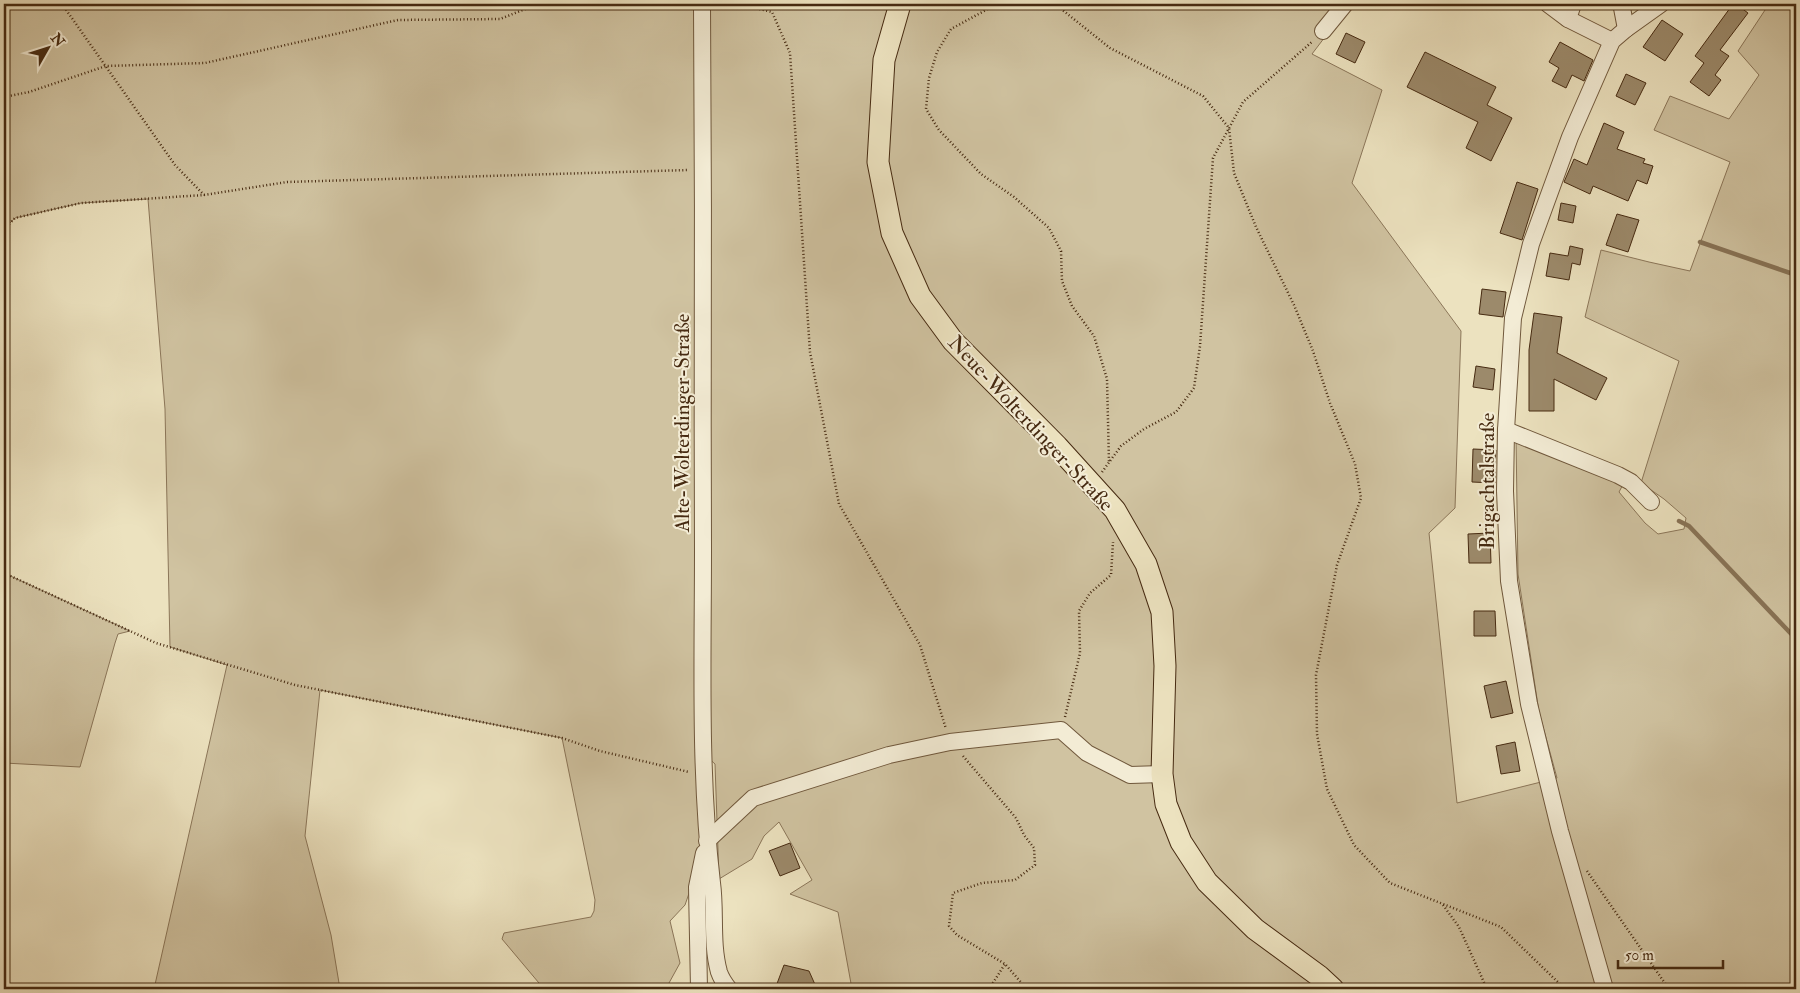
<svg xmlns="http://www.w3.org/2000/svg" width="1800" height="993" viewBox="0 0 1800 993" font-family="'IM FELL Double Pica',serif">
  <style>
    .green { fill: #d0c3a1; stroke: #8b7659 }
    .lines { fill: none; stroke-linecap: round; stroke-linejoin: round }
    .stream { stroke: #887356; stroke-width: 4.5 }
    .building { fill: #9c8a6b; stroke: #462a11 }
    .minor-casing { stroke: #70583c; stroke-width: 18 }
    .major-casing { stroke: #462a11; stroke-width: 23 }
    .path { stroke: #462a11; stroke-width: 2.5; stroke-dasharray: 1 2.5; stroke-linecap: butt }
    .minor { stroke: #f3ecd5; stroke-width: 16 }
    .major { stroke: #ece2bf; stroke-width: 21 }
    .labels { text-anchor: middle; stroke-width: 4; stroke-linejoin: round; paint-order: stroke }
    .street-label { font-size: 21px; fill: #462a11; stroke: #f3ecd5 }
  </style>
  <rect width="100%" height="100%" fill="#ece2bf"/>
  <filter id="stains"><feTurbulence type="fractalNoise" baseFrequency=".004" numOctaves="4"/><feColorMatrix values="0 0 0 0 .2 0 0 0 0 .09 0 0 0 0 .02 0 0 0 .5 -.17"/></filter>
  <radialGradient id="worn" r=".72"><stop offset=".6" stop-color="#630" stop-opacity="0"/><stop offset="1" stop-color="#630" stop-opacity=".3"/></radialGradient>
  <g class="green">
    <polygon points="4,4 1350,4 1312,54 1382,90 1352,183 1461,331 1455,508 1429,533 1457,803 1557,778 1539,712 1518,574 1516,436 1626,479 1619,492 1645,523 1658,534 1684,529 1686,518 1664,499 1641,483 1679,361 1585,317 1601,250 1649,262 1690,271 1730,162 1654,130 1670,96 1729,119 1759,75 1738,51 1769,4 1796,4 1796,989 852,989 838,912 790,894 812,880 779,822 764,836 752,859 719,879 715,764 703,753 707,841 685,905 670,921 680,963 669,983 670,989 544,989 502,939 504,933 591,917 594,911 595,900 562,738 320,690 305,836 331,935 340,989 154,989 227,665 170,647 165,409 148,199 81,203 15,218 4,229"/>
    <polygon points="4,573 130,631 118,634 115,643 80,767 4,763"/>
  </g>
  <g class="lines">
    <g class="stream">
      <polyline points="1700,242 1796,275"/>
      <polyline points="1679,521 1689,526 1796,639"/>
    </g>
  </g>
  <g class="building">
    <polygon points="1733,4 1736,4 1748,13 1720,50 1729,56 1715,75 1721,80 1709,96 1690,82 1704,63 1695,56"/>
    <polygon points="1662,20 1683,34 1665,61 1643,47"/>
    <polygon points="1346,33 1365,42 1355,63 1336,54"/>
    <polygon points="1560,42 1593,60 1584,81 1572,75 1566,88 1552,81 1559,68 1549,62"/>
    <polygon points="1425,52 1496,87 1487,105 1512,118 1491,161 1466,148 1478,122 1407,87"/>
    <polygon points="1626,74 1646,83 1635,105 1616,96"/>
    <polygon points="1604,123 1624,132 1617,149 1645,159 1643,163 1653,166 1647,184 1637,180 1628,201 1593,186 1590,194 1564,182 1574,159 1587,165"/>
    <polygon points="1517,182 1538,189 1522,240 1500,233"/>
    <polygon points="1561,203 1576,206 1573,223 1558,220"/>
    <polygon points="1617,214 1639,220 1628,252 1606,245"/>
    <polygon points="1570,246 1583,249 1580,265 1572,263 1569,280 1546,276 1550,253 1568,256"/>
    <polygon points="1482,289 1506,292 1503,317 1479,314"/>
    <polygon points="1534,313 1562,317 1557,353 1607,378 1596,400 1554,379 1554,411 1529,411 1529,350"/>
    <polygon points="1476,366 1495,369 1493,390 1473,387"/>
    <polygon points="1473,449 1496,450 1495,483 1472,482"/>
    <polygon points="1490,533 1491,563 1469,563 1468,534"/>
    <polygon points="1474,611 1495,611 1496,636 1474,636"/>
    <polygon points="1506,681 1513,713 1491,718 1484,686"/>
    <polygon points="1515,742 1520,771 1501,774 1496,746"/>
    <polygon points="790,843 800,868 780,876 769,851"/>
    <polygon points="784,965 809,971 817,989 775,989"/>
  </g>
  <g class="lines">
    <g class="minor-casing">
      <g id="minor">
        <path d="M702,4C704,186 702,368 703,550C703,661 699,772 712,883C716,912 711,943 719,972C721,978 725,984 729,989"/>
        <polyline points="1548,4 1568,19"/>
        <polyline points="1573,4 1568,19 1612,41"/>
        <polyline points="1624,4 1622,8 1626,29"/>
        <polyline points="1323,31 1345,4"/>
        <polyline points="1506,430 1618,475 1631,482 1651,502"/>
        <polyline points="707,841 753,798 889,755 950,742 1061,730 1087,753 1130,775 1162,774"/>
        <polyline points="699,989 697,887 704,853"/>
        <polyline points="1605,989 1560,831 1529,704 1509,581 1505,491 1506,430 1513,318 1531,244 1570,137 1612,41 1626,29 1661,4"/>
      </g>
    </g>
    <g class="major-casing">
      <polyline id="major" points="900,4 884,60 878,162 892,233 920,296 953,341 1057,446 1115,510 1146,564 1162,612 1165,666 1162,774 1166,804 1181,842 1207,882 1255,929 1319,976 1333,989"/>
    </g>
    <g class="path">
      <polyline points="62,4 175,165 204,195"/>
      <polyline points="739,4 772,12 790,53 810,352 839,504 920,645 946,729"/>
      <polyline points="997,4 951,29 937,52 929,78 926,109 939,130 981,174 1014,197 1049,228 1061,251 1062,281 1072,306 1094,336 1107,379 1109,463"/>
      <polyline points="1055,4 1110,48 1203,96 1229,128 1234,173 1256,227 1294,305 1313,351 1330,403 1355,464 1361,498 1337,565 1316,675 1317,734 1327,789 1354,845 1390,883 1501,927 1565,989"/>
      <polyline points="4,97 29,92 106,66 205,63 398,20 500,19 538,4"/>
      <polyline points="4,229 15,218 81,203 204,195 287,182 688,170"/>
      <polyline points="1102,472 1121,446 1144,429 1176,412 1194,388 1200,346 1213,158 1243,102 1313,41"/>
      <polyline points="4,573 156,643 295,685 562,738 600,751 689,772"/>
      <polyline points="1065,717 1080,653 1079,611 1090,593 1111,575 1113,542"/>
      <polyline points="963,756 1016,818 1024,835 1034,848 1035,865 1015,880 982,883 953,893 949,926 957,935 1005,964 1026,988 1046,989"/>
      <polyline points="1587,871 1669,989"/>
      <polyline points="1443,905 1459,927 1487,989"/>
      <polyline points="989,989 1005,964"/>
    </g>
    <use href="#minor" class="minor"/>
    <use href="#major" class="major"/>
  </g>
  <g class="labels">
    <g class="street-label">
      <text transform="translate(682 423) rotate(-90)" y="7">Alte-Wolterdinger-Straße</text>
      <text transform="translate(1031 423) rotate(47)" y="7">Neue-Wolterdinger-Straße</text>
      <text transform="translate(1487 481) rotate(-90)" y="7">Brigachtalstraße</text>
    </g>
  </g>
  <rect width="1800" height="993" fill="none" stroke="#ece2bf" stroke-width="20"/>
  <rect x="5" y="5" width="1790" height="983" fill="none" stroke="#462a11" stroke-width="2.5"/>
  <rect x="10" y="10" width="1780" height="973" fill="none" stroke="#462a11"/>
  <g transform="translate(48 48) rotate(51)" stroke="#f3ecd5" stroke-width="4" paint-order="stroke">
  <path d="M0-4L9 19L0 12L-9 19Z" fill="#462a11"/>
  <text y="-8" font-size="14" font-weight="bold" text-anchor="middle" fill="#462a11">N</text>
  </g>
  <path d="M1618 960v8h105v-8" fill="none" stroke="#462a11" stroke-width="2.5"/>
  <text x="1625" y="960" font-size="15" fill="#462a11" stroke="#f3ecd5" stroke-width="4" paint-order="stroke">50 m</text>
  <rect width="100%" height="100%" filter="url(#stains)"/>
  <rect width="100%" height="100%" fill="url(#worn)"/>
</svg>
